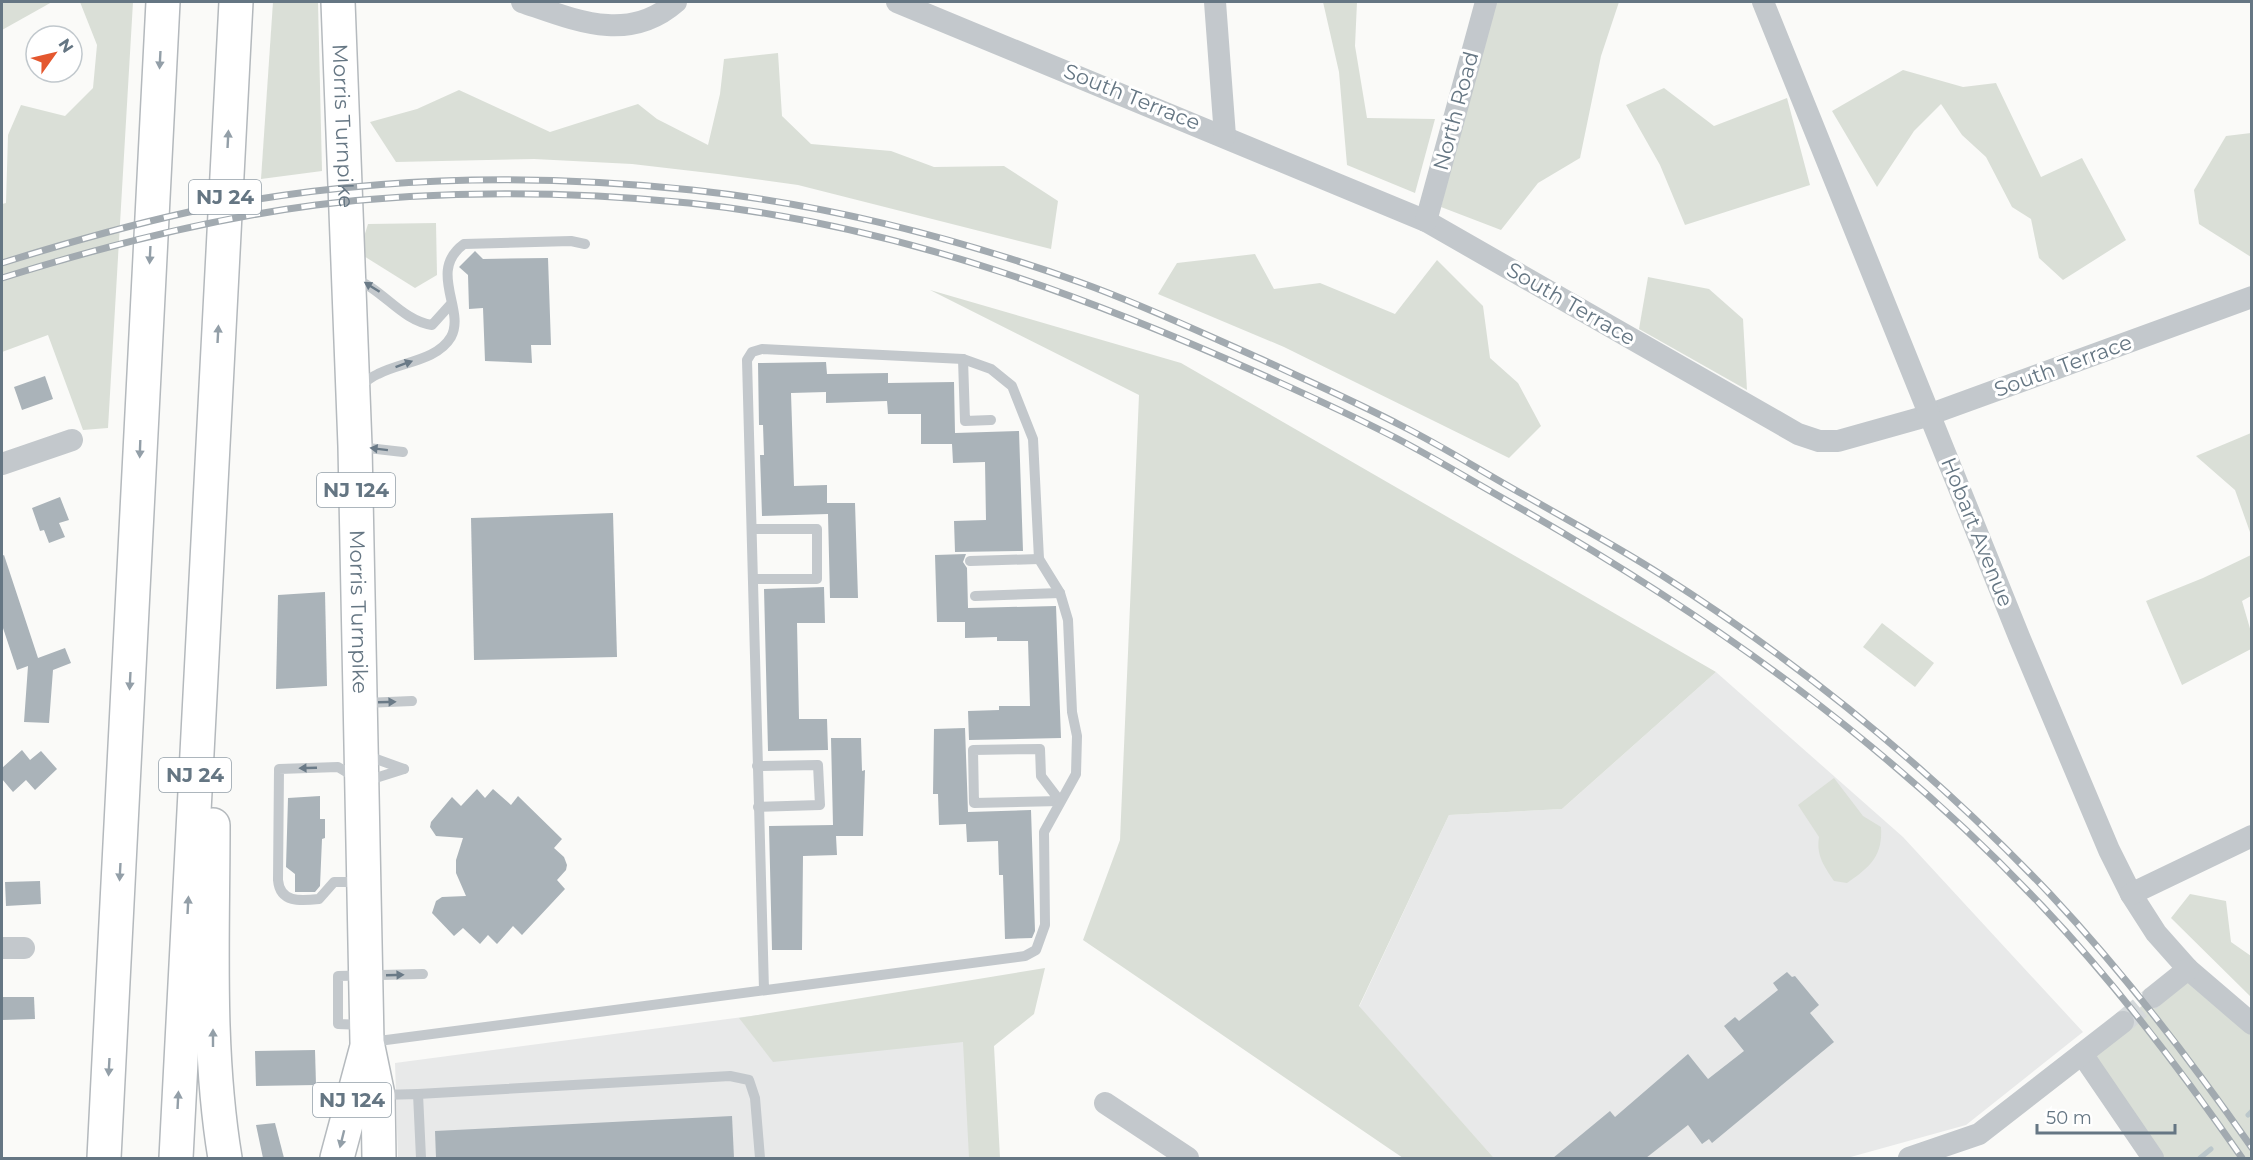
<svg xmlns="http://www.w3.org/2000/svg" width="2253" height="1160" viewBox="0 0 2253 1160" font-family="Montserrat,sans-serif">
  <style>
    .built { fill: #e8e9e9 }
    .green { fill: #dadfd7 }
    .lines { fill: none; stroke-linecap: round; stroke-linejoin: round }
    .stream { stroke: #bbc7cb; stroke-width: 5 }
    .building { fill: #aab3b9 }
    .minor-tunnel { stroke: #d5d9db; stroke-width: 22; stroke-dasharray: 22 11; stroke-linecap: butt }
    .primary-casing { stroke: #b5babe; stroke-width: 36 }
    .motorway-casing { stroke: #b4b9bd; stroke-width: 36 }
    .service { stroke: #c3c8cc; stroke-width: 10 }
    .minor { stroke: #c3c8cc; stroke-width: 22 }
    .primary { stroke: #fff; stroke-width: 33 }
    .motorway { stroke: #fff; stroke-width: 33 }
    .rail-casing { stroke: #a2aab0; stroke-width: 7 }
    .rail { stroke: #fff; stroke-width: 4.5; stroke-dasharray: 14; stroke-linecap: butt }
    .oneway { fill: #939fa8 }
    .oneway2 { fill: #6a7a87 }
    .labels { text-anchor: middle; stroke-width: 6; stroke-linejoin: round; paint-order: stroke }
    .shield { fill: #fff; stroke: #939fa8; stroke-width: 1.5 }
    .shield-label { font-size: 20px; font-weight: bold; fill: #657683 }
    .street-label { font-size: 21px; fill: #657683; stroke: #fff }
  </style>
  <rect width="100%" height="100%" fill="#fafaf8"/>
  <g class="built">
    <polygon points="1716,672 1903,837 2083,1032 1966,1125 1847,1158 1494,1158 1359,1007 1449,815 1562,809"/>
    <polygon points="985,985 989,1158 398,1158 395,1063"/>
  </g>
  <g class="green">
    <polygon points="2,2 52,2 2,30"/>
    <polygon points="80,2 133,2 108,428 83,430 48,335 2,352 2,204 6,203 8,135 21,105 65,116 93,88 97,45"/>
    <polygon points="273,2 318,2 322,171 261,179"/>
    <polygon points="1323,2 1357,2 1355,46 1367,118 1435,119 1415,193 1347,165 1339,72"/>
    <polygon points="1491,2 1619,2 1601,56 1580,158 1538,183 1501,230 1441,207"/>
    <polygon points="778,53 782,116 811,144 891,151 934,167 1004,166 1058,201 1051,249 798,185 718,174 632,164 534,159 396,162 370,122 417,109 459,90 550,132 638,104 657,119 708,145 720,94 724,59"/>
    <polygon points="1903,70 1963,87 1996,83 2041,177 2082,158 2126,240 2063,280 2039,258 2031,219 2012,207 1986,157 1962,135 1941,104 1914,131 1877,187 1832,111"/>
    <polygon points="1664,88 1714,126 1787,98 1810,185 1685,225 1660,165 1626,105"/>
    <polygon points="2251,133 2252,133 2251,257 2199,224 2194,190 2226,136"/>
    <polygon points="436,223 437,275 415,288 359,253 368,224"/>
    <polygon points="1255,254 1274,289 1320,283 1395,314 1437,260 1483,306 1490,358 1518,383 1541,426 1509,458 1284,347 1158,294 1177,263"/>
    <polygon points="1648,277 1709,289 1743,319 1747,390 1639,329"/>
    <polygon points="930,290 1181,363 1716,672 1562,809 1449,815 1359,1006 1494,1158 1403,1158 1083,940 1120,840 1139,395"/>
    <polygon points="2251,433 2251,535 2235,490 2196,456"/>
    <polygon points="2251,555 2251,596 2242,601 2251,632 2251,649 2182,685 2146,601 2203,578"/>
    <polygon points="1882,623 1934,663 1915,687 1863,647"/>
    <path d="M1834,778L1863,816L1881,827C1883,856 1870,867 1847,883L1834,881C1824,866 1816,855 1819,837L1798,805Z"/>
    <polygon points="2190,894 2226,901 2231,942 2251,956 2251,997 2171,918"/>
    <polygon points="1045,968 1034,1014 994,1046 1000,1158 969,1158 963,1042 773,1062 739,1018"/>
    <polygon points="2188,969 2251,1033 2251,1158 2152,1158 2082,1054"/>
  </g>
  <g class="lines">
    <g class="stream">
      <polyline points="2248,1115 2252,1111"/>
      <polyline points="2200,1158 2211,1149"/>
    </g>
  </g>
  <g class="building">
    <polygon points="475,251 483,259 548,258 551,345 531,345 532,363 485,361 483,308 469,309 468,275 459,267"/>
    <polygon points="826,362 827,374 888,373 888,383 954,382 955,433 1019,431 1023,551 955,552 954,521 986,520 985,462 953,463 952,444 921,444 921,414 888,414 887,401 826,403 826,392 791,393 794,486 827,485 827,503 855,503 858,598 830,598 828,514 762,516 760,455 764,455 763,425 759,425 758,363"/>
    <polygon points="45,376 53,399 22,410 14,387"/>
    <polygon points="60,497 69,520 59,523 65,537 49,543 44,530 40,531 32,508"/>
    <polygon points="613,513 617,657 474,660 471,518"/>
    <polygon points="966,554 963,562 967,568 968,608 1056,606 1061,738 969,740 968,711 999,710 999,706 1030,706 1028,641 997,641 997,637 965,638 965,622 937,622 935,555"/>
    <polygon points="4,555 38,658 65,648 71,663 53,670 49,723 24,722 28,666 17,670 2,625 2,556"/>
    <polygon points="824,587 825,623 797,623 799,719 827,719 828,750 768,751 764,589"/>
    <polygon points="325,592 327,686 276,689 278,595"/>
    <polygon points="965,728 968,812 1031,810 1035,931 1032,938 1005,939 1003,875 999,875 998,841 967,842 966,824 939,825 938,794 933,794 934,729"/>
    <polygon points="831,738 861,738 862,771 865,770 863,836 836,836 837,855 803,856 802,950 772,950 769,826 833,825"/>
    <polygon points="22,750 30,760 41,751 57,769 35,790 26,780 13,792 2,779 2,768"/>
    <polygon points="477,789 485,798 493,789 511,805 518,796 562,839 554,848 564,857 567,865 566,870 557,880 565,889 522,935 513,926 497,944 488,935 480,944 463,928 454,936 432,913 436,901 442,897 466,896 456,873 456,860 463,838 436,836 430,827 431,822 452,797 461,806"/>
    <polygon points="320,796 320,819 325,819 325,838 322,839 320,886 315,892 295,892 295,874 286,867 288,798"/>
    <polygon points="40,881 41,904 6,906 5,882"/>
    <polygon points="1787,972 1792,977 1795,976 1819,1005 1810,1013 1834,1042 1712,1143 1709,1139 1702,1144 1688,1125 1646,1158 1553,1158 1610,1111 1615,1117 1688,1054 1708,1079 1744,1051 1724,1026 1735,1017 1739,1021 1778,990 1773,983"/>
    <polygon points="2,997 34,997 35,1019 2,1020"/>
    <polygon points="315,1050 316,1085 256,1086 255,1051"/>
    <polygon points="732,1116 734,1158 436,1158 435,1131"/>
    <polygon points="275,1123 284,1158 263,1158 256,1125"/>
  </g>
  <g class="lines">
    <polyline class="minor-tunnel" points="2123,1022 2153,997"/>
    <g class="primary-casing">
      <g id="primary">
        <path id="s1" d="M338,2L355,446L367,1042L378,1095L379,1158"/>
        <polyline points="337,1158 366,1050"/>
      </g>
    </g>
    <g class="motorway-casing">
      <g id="motorway">
        <path d="M213,825C213,936 207,1049 225,1158"/>
        <polyline points="104,1158 163,2"/>
        <polyline points="176,1158 236,2"/>
      </g>
    </g>
    <g class="service">
      <path d="M352,278C383,288 400,320 432,325L450,305"/>
      <polyline points="963,359 965,421 991,420"/>
      <path d="M359,387C365,382 371,377 378,374C400,362 437,361 451,337C466,310 427,271 464,244L571,241L585,244"/>
      <polyline points="359,447 403,452"/>
      <polyline points="752,529 817,529 817,579 753,579"/>
      <polyline points="970,561 1039,559"/>
      <polyline points="975,596 1060,593"/>
      <polyline points="365,703 412,701"/>
      <polygon points="1040,749 1041,776 1060,801 974,803 973,750"/>
      <polyline points="365,755 404,769"/>
      <polyline points="757,766 818,765 820,805 758,807"/>
      <path d="M362,882H334L319,899C300,901 280,903 278,880L279,769L338,767L363,782L404,769"/>
      <polyline points="364,1025 338,1024 338,976 423,974"/>
      <polyline points="371,1042 1025,956 1036,950 1045,925 1044,832 1076,774 1077,736 1072,712 1068,620 1060,593 1039,559 1033,439 1012,386 991,369 963,359 762,349 752,352 747,360 764,990"/>
      <polyline points="418,1094 730,1076 749,1080 755,1098 760,1158"/>
      <polyline points="381,1095 418,1094 421,1158"/>
    </g>
    <g class="minor">
      <path d="M522,2C575,20 628,44 676,2"/>
      <polyline points="897,2 1426,221 1798,434 1819,441 1838,441 1920,418 2252,297"/>
      <polyline points="1215,2 1225,136"/>
      <polyline points="1763,2 2020,639 2109,850 2131,894 2156,933 2188,969 2252,1024"/>
      <polyline points="1426,221 1486,2"/>
      <polyline points="2,464 72,440"/>
      <polyline points="2131,894 2252,836"/>
      <polyline points="2,948 24,948"/>
      <polyline points="2153,997 2188,969"/>
      <polyline points="2082,1054 2153,1158"/>
      <polyline points="1105,1103 1188,1158"/>
      <polyline points="1909,1158 1979,1134 2123,1022"/>
    </g>
    <use href="#primary" class="primary"/>
    <use href="#motorway" class="motorway"/>
    <g class="rail-casing">
      <g id="rail">
        <path d="M2,263C63,244 126,226 189,212C354,177 525,172 692,190C825,204 957,238 1082,283C1143,305 1202,333 1261,359C1308,381 1356,402 1402,426C1444,447 1484,473 1526,496C1571,522 1616,546 1660,574C1802,664 1934,772 2050,894C2124,973 2190,1059 2252,1148"/>
        <path d="M2,278C104,246 209,219 316,205C439,190 565,191 689,203C889,224 1074,291 1256,372C1303,393 1351,415 1396,438C1438,460 1479,485 1520,508C1714,619 1888,743 2042,906C2116,984 2181,1070 2242,1158"/>
      </g>
    </g>
    <use href="#rail" class="rail"/>
  </g>
  <defs><path id="oneway-solid" d="M-6-.8H1V-3.2L6.5 0L1 3.2V.8H-6Z" transform="scale(1.5)"/></defs>
  <g class="oneway">
    <use href="#oneway-solid" transform="translate(160 60) rotate(93)"/>
    <use href="#oneway-solid" transform="translate(228 139) rotate(-87)"/>
    <use href="#oneway-solid" transform="translate(150 255) rotate(93)"/>
    <use href="#oneway-solid" transform="translate(218 334) rotate(-87)"/>
    <use href="#oneway-solid" transform="translate(140 449) rotate(92)"/>
    <use href="#oneway-solid" transform="translate(130 681) rotate(93)"/>
    <use href="#oneway-solid" transform="translate(120 872) rotate(93)"/>
    <use href="#oneway-solid" transform="translate(188 905) rotate(-87)"/>
    <use href="#oneway-solid" transform="translate(213 1038) rotate(-90)"/>
    <use href="#oneway-solid" transform="translate(109 1067) rotate(93)"/>
    <use href="#oneway-solid" transform="translate(178 1100) rotate(-87)"/>
    <use href="#oneway-solid" transform="translate(342 1139) rotate(104)"/>
  </g>
  <g class="oneway2">
    <use href="#oneway-solid" transform="translate(372 287) rotate(-148)"/>
    <use href="#oneway-solid" transform="translate(404 364) rotate(-20)"/>
    <use href="#oneway-solid" transform="translate(379 449) rotate(-173)"/>
    <use href="#oneway-solid" transform="translate(387 702) rotate(-2)"/>
    <use href="#oneway-solid" transform="translate(308 768) rotate(178)"/>
    <use href="#oneway-solid" transform="translate(395 975) rotate(-2)"/>
  </g>
  <g class="labels">
    <g class="shield">
      <rect x="189" y="180" width="72" height="34" rx="4.5"/>
      <rect x="317" y="473" width="78" height="34" rx="4.5"/>
      <rect x="159" y="758" width="72" height="34" rx="4.5"/>
      <rect x="313" y="1083" width="78" height="34" rx="4.5"/>
    </g>
    <g class="shield-label">
      <text x="225" y="204">NJ 24</text>
      <text x="356" y="497">NJ 124</text>
      <text x="195" y="782">NJ 24</text>
      <text x="352" y="1107">NJ 124</text>
    </g>
    <g class="street-label">
      <text transform="translate(1132 97) rotate(22)" y="7">South Terrace</text>
      <text transform="translate(1456 111) rotate(-75)" y="7">North Road</text>
      <text dy="7" stroke="none"><textPath href="#s1" startOffset="124">Morris Turnpike</textPath></text>
      <text transform="translate(1571 304) rotate(30)" y="7">South Terrace</text>
      <text transform="translate(2063 366) rotate(-20)" y="7">South Terrace</text>
      <text transform="translate(1977 532) rotate(68)" y="7">Hobart Avenue</text>
      <text dy="7" stroke="none"><textPath href="#s1" startOffset="610">Morris Turnpike</textPath></text>
    </g>
  </g>
  <rect width="2253" height="1160" fill="none" stroke="#657683" stroke-width="6"/>
  <g transform="translate(54 54) rotate(56)"><circle r="28" fill="#ffffff" stroke="#c1c8cd" stroke-width="1.5"/>
  <path d="M0-4.5L10 22L0 15L-10 22Z" fill="#e4572e"/>
  <text y="-9" font-size="16" font-weight="bold" text-anchor="middle" fill="#657683">N</text>
  </g>
  <path d="M2037 1124v9h138v-9" fill="none" stroke="#657683" stroke-width="3"/>
  <text x="2046" y="1124" font-size="18" fill="#657683" stroke="#ffffff" stroke-width="4.5" paint-order="stroke">50 m</text>
</svg>
